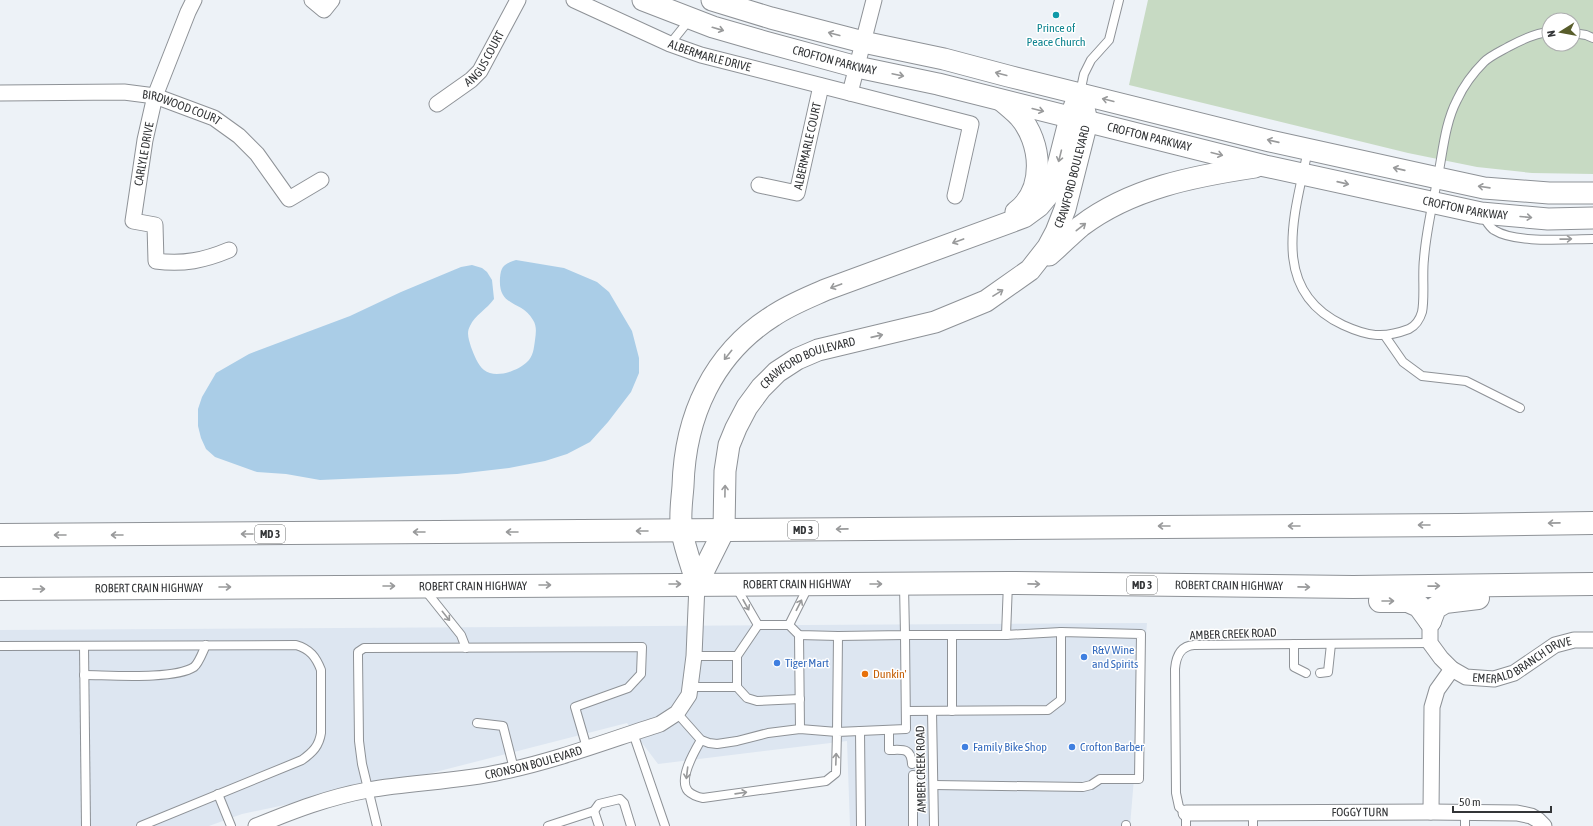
<svg xmlns="http://www.w3.org/2000/svg" width="1593" height="826" viewBox="0 0 1593 826" font-family="'Asap Condensed',sans-serif">
  <style>
    .built { fill: #dde6f1 }
    .green { fill: #c7dac3; fill-rule: evenodd }
    .water { fill: #aacde7 }
    .lines { fill: none; stroke-linecap: round; stroke-linejoin: round }
    .lane-casing { stroke: #8e9297; stroke-width: 10 }
    .street-casing { stroke: #8e9297; stroke-width: 17 }
    .secondary-casing { stroke: #8e9297; stroke-width: 23 }
    .highway-casing { stroke: #8e9297; stroke-width: 24 }
    .lane { stroke: #fff; stroke-width: 8 }
    .street { stroke: #fff; stroke-width: 15 }
    .secondary { stroke: #fff; stroke-width: 21 }
    .highway { stroke: #fff; stroke-width: 22 }
    .oneway { stroke: #999a9b }
    .culture-dot { fill: #0f9aa8; stroke: #fff; stroke-width: 1.5 }
    .shop-dot { fill: #3f7fe0; stroke: #fff; stroke-width: 1.5 }
    .food-dot { fill: #e8710a; stroke: #fff; stroke-width: 1.5 }
    .labels { text-anchor: middle; stroke-width: 3; stroke-linejoin: round; paint-order: stroke }
    .shield { fill: #fff; stroke: #707273; stroke-width: 1 }
    .shield-label { font-size: 11px; font-weight: bold; fill: #333537 }
    .culture-label { font-size: 12px; fill: #0d838f; stroke: #fff }
    .street-label { font-size: 12px; fill: #333537; stroke: #fff }
    .shop-label { font-size: 12px; fill: #366cbe; stroke: #fff; text-anchor: start }
    .food-label { font-size: 12px; fill: #c56008; stroke: #fff; text-anchor: start }
  </style>
  <rect width="100%" height="100%" fill="#edf2f7"/>
  <polygon class="built" points="1147,623 1130,826 850,826 847,741 658,764 627,723 416,777 242,814 209,826 0,826 0,630"/>
  <path class="green" d="M1148,0H1593V174L1532,173L1477,167L1408,153L1129,85ZM1549,20H1573V44H1549Z"/>
  <path class="water" d="M516,260L564,268L597,282L609,292L632,331L639,358V373L631,392L608,422L590,442L567,454L545,461L509,468L457,474L320,480L286,474L257,472L215,457L206,449L201,438L198,426V409L202,397L216,373L249,354L350,316L401,292L461,267L472,265L482,268L487,272L492,280L494,299C487,309 475,315 470,326C466,333 469,340 471,347C474,355 478,365 484,370C495,379 518,371 527,362C533,357 534,348 535,340C536,333 537,326 533,320C522,300 498,308 500,278C501,265 505,264 516,260Z"/>
  <g class="lines">
    <g class="lane-casing">
      <g id="lane">
        <polyline points="1573,33 1586,35 1593,38"/>
        <polyline points="670,44 690,19"/>
        <polyline points="1080,93 1084,74 1091,60 1109,40 1119,0"/>
        <path d="M1308,150C1295,213 1268,290 1343,325C1367,336 1383,339 1409,329C1415,326 1420,319 1422,312C1425,298 1422,274 1424,259C1426,231 1433,203 1438,176C1443,151 1445,123 1457,100C1463,87 1474,72 1484,62C1490,56 1501,51 1508,47C1521,40 1535,33 1549,32"/>
        <path d="M1482,215C1486,220 1489,227 1494,230C1516,244 1567,239 1593,239"/>
        <polyline points="1385,336 1403,362 1422,376 1466,381 1520,408"/>
        <polyline points="736,587 758,625"/>
        <polyline points="425,590 461,635 466,648"/>
        <polyline points="789,625 808,587"/>
        <polyline points="799,635 800,729"/>
        <polyline points="952,635 952,711"/>
        <polyline points="1006,635 1008,583"/>
        <polyline points="1294,644 1294,667 1306,673"/>
        <path d="M0,646L296,645C310,649 316,657 321,670V733C319,746 313,752 302,760L141,826"/>
        <polyline points="84,646 86,826"/>
        <polyline points="694,656 737,656 758,625 789,625 799,635 838,636"/>
        <polyline points="737,656 737,687"/>
        <polyline points="1320,673 1328,672 1331,644"/>
        <path d="M84,675C109,675 174,680 194,667C199,663 203,651 206,645"/>
        <polyline points="690,687 737,687 747,698 757,701 800,699"/>
        <polyline points="907,711 1048,710 1061,700 1061,632"/>
        <polyline points="932,711 934,826"/>
        <polyline points="677,713 701,740 709,743 717,744 737,741 768,733 800,729 837,732 838,636 905,635 904,585"/>
        <polyline points="477,723 503,726 514,769"/>
        <path d="M889,730V750C902,750 911,747 912,764"/>
        <polyline points="860,731 861,826"/>
        <polyline points="633,733 665,826"/>
        <path d="M701,740C694,752 678,779 688,791C692,795 698,797 703,798L826,781L836,773L837,732L906,729L905,635H1006L1061,632L1141,634L1139,779H1100L1091,785L1083,787L934,785"/>
        <polyline points="913,775 913,826"/>
        <polyline points="218,794 231,826"/>
        <polyline points="594,811 599,804 620,799 624,803 631,826"/>
        <polyline points="1253,813 1253,826"/>
        <polyline points="377,826 362,764 359,741 358,656 358,652 364,648 642,647 641,674 628,688 575,707 587,748"/>
        <polyline points="548,826 594,811 599,826"/>
        <polyline points="1126,826 1126,825"/>
        <path d="M1186,826V813L1179,807L1176,793L1175,669C1176,657 1180,646 1194,645L1430,643"/>
        <polyline points="1465,826 1465,813"/>
      </g>
    </g>
    <g class="street-casing">
      <g id="street">
        <path d="M194,0L188,12L155,96L145,140L133,221L155,225L156,261C183,265 205,260 229,250"/>
        <polyline points="312,0 324,10 332,0"/>
        <path id="s1" d="M574,0L670,44L701,55L971,124L955,196"/>
        <path id="s2" d="M0,93L124,92L155,96L214,118L239,136L257,154L289,199L321,180"/>
        <polyline points="850,93 874,0"/>
        <path id="s3" d="M437,104L471,80L480,71L518,0"/>
        <path id="s4" d="M759,185L797,193L821,86"/>
        <path id="s5" d="M1430,621V643L1441,658L1452,669L1466,677L1494,679L1514,673L1555,645L1574,640H1593"/>
        <polyline points="1431,812 1432,707 1437,690 1452,669"/>
        <path id="s6" d="M1186,813L1431,812L1517,813L1531,816L1538,820L1544,826"/>
        <path id="s7" d="M256,826C293,811 329,797 368,790C412,782 457,782 501,772C555,761 607,741 660,724L677,713L689,695L694,656L697,584"/>
      </g>
    </g>
    <g class="secondary-casing">
      <g id="secondary">
        <path id="s8" d="M643,0L713,27L765,42L857,67L938,84L1265,166L1481,213L1548,219L1593,218"/>
        <polyline points="712,0 771,18 863,42 944,59 1008,76 1270,141 1438,178 1484,188 1549,193 1593,193"/>
        <path d="M1002,101C1008,106 1014,111 1019,116C1042,142 1046,190 1016,212"/>
        <path d="M1049,255C1060,246 1070,235 1081,226C1131,188 1195,176 1255,167"/>
        <path d="M697,584C692,567 685,549 682,532C679,517 682,500 683,486C685,416 713,354 773,316C789,305 807,298 825,290L1024,217L1039,206L1049,194L1054,181L1070,118L1075,105"/>
        <path id="s9" d="M697,584L724,530L725,471L729,445L736,428L747,407L761,388L777,372L797,359L818,350L935,322L986,301L1030,270L1048,247L1056,232L1065,209L1087,122L1084,108"/>
      </g>
    </g>
    <g class="highway-casing">
      <g id="highway">
        <polyline points="0,535 1458,525 1593,523"/>
        <path id="s10" d="M0,589L1008,583L1353,587L1593,584"/>
        <polyline points="1380,601 1408,601 1419,606 1430,621"/>
        <polyline points="1430,621 1435,608 1445,602 1478,598"/>
      </g>
    </g>
    <use href="#lane" class="lane"/>
    <use href="#street" class="street"/>
    <use href="#secondary" class="secondary"/>
    <use href="#highway" class="highway"/>
  </g>
  <defs><path id="oneway-shaft" d="M-6 0H5M1.5-3L5.5 0L1.5 3" fill="none" stroke-width="1.6" stroke-linecap="round" stroke-linejoin="round"/></defs>
  <g class="oneway">
    <use href="#oneway-shaft" transform="translate(718 29) rotate(16)"/>
    <use href="#oneway-shaft" transform="translate(834 34) rotate(-165)"/>
    <use href="#oneway-shaft" transform="translate(1001 74) rotate(-165)"/>
    <use href="#oneway-shaft" transform="translate(898 75) rotate(12)"/>
    <use href="#oneway-shaft" transform="translate(1108 100) rotate(-166)"/>
    <use href="#oneway-shaft" transform="translate(1038 110) rotate(14)"/>
    <use href="#oneway-shaft" transform="translate(1273 141) rotate(-167)"/>
    <use href="#oneway-shaft" transform="translate(1217 154) rotate(14)"/>
    <use href="#oneway-shaft" transform="translate(1060 156) rotate(104)"/>
    <use href="#oneway-shaft" transform="translate(1399 169) rotate(-167)"/>
    <use href="#oneway-shaft" transform="translate(1343 183) rotate(13)"/>
    <use href="#oneway-shaft" transform="translate(1484 187) rotate(-172)"/>
    <use href="#oneway-shaft" transform="translate(1526 217) rotate(5)"/>
    <use href="#oneway-shaft" transform="translate(1081 227) rotate(-38)"/>
    <use href="#oneway-shaft" transform="translate(1566 239) rotate(-1)"/>
    <use href="#oneway-shaft" transform="translate(958 241) rotate(160)"/>
    <use href="#oneway-shaft" transform="translate(836 286) rotate(160)"/>
    <use href="#oneway-shaft" transform="translate(998 293) rotate(-32)"/>
    <use href="#oneway-shaft" transform="translate(877 336) rotate(-13)"/>
    <use href="#oneway-shaft" transform="translate(728 355) rotate(129)"/>
    <use href="#oneway-shaft" transform="translate(725 491) rotate(-89)"/>
    <use href="#oneway-shaft" transform="translate(1554 523) rotate(179)"/>
    <use href="#oneway-shaft" transform="translate(1424 525) rotate(-180)"/>
    <use href="#oneway-shaft" transform="translate(1164 526) rotate(180)"/>
    <use href="#oneway-shaft" transform="translate(1294 526) rotate(180)"/>
    <use href="#oneway-shaft" transform="translate(842 529) rotate(179)"/>
    <use href="#oneway-shaft" transform="translate(642 531) rotate(180)"/>
    <use href="#oneway-shaft" transform="translate(419 532) rotate(180)"/>
    <use href="#oneway-shaft" transform="translate(512 532) rotate(180)"/>
    <use href="#oneway-shaft" transform="translate(247 534) rotate(180)"/>
    <use href="#oneway-shaft" transform="translate(60 535) rotate(180)"/>
    <use href="#oneway-shaft" transform="translate(117 535) rotate(180)"/>
    <use href="#oneway-shaft" transform="translate(675 584)"/>
    <use href="#oneway-shaft" transform="translate(876 584)"/>
    <use href="#oneway-shaft" transform="translate(1034 584) rotate(1)"/>
    <use href="#oneway-shaft" transform="translate(545 585)"/>
    <use href="#oneway-shaft" transform="translate(389 586)"/>
    <use href="#oneway-shaft" transform="translate(1434 586) rotate(-1)"/>
    <use href="#oneway-shaft" transform="translate(225 587)"/>
    <use href="#oneway-shaft" transform="translate(1304 587) rotate(1)"/>
    <use href="#oneway-shaft" transform="translate(39 589)"/>
    <use href="#oneway-shaft" transform="translate(1388 601)"/>
    <use href="#oneway-shaft" transform="translate(746 605) rotate(61)"/>
    <use href="#oneway-shaft" transform="translate(799 605) rotate(-63)"/>
    <use href="#oneway-shaft" transform="translate(446 616) rotate(51)"/>
    <use href="#oneway-shaft" transform="translate(836 759) rotate(-88)"/>
    <use href="#oneway-shaft" transform="translate(687 773) rotate(97)"/>
    <use href="#oneway-shaft" transform="translate(741 793) rotate(-8)"/>
  </g>
  <circle class="culture-dot" cx="1056" cy="15" r="4"/>
  <g class="shop-dot">
    <circle cx="1084" cy="657" r="4"/>
    <circle cx="777" cy="663" r="4"/>
    <circle cx="965" cy="747" r="4"/>
    <circle cx="1072" cy="747" r="4"/>
  </g>
  <circle class="food-dot" cx="865" cy="674" r="4"/>
  <g class="labels">
    <g class="shield">
      <rect x="788" y="521" width="30" height="18" rx="3"/>
      <rect x="255" y="525" width="30" height="18" rx="3"/>
      <rect x="1127" y="576" width="30" height="18" rx="3"/>
    </g>
    <g class="shield-label">
      <text x="803" y="534">MD 3</text>
      <text x="270" y="538">MD 3</text>
      <text x="1142" y="589">MD 3</text>
    </g>
    <g class="culture-label">
      <text x="1056" y="32">Prince of<tspan x="1056" dy="14">Peace Church</tspan></text>
    </g>
    <g class="street-label">
      <text dy="4" stroke="none"><textPath href="#s1" startOffset="147">ALBERMARLE DRIVE</textPath></text>
      <text dy="4" stroke="none"><textPath href="#s3" startOffset="67">ANGUS COURT</textPath></text>
      <text dy="4" stroke="none"><textPath href="#s8" startOffset="201">CROFTON PARKWAY</textPath></text>
      <text dy="4" stroke="none"><textPath href="#s2" startOffset="184">BIRDWOOD COURT</textPath></text>
      <text dy="4" stroke="none"><textPath href="#s8" startOffset="525">CROFTON PARKWAY</textPath></text>
      <text dy="4" stroke="none"><textPath href="#s4" startOffset="87">ALBERMARLE COURT</textPath></text>
      <text transform="translate(144 154) rotate(-80)" y="4">CARLYLE DRIVE</text>
      <text dy="4" stroke="none"><textPath href="#s9" startOffset="614">CRAWFORD BOULEVARD</textPath></text>
      <text dy="4" stroke="none"><textPath href="#s8" startOffset="849">CROFTON PARKWAY</textPath></text>
      <text dy="4" stroke="none"><textPath href="#s9" startOffset="266">CRAWFORD BOULEVARD</textPath></text>
      <text dy="4" stroke="none"><textPath href="#s10" startOffset="797">ROBERT CRAIN HIGHWAY</textPath></text>
      <text dy="4" stroke="none"><textPath href="#s10" startOffset="473">ROBERT CRAIN HIGHWAY</textPath></text>
      <text dy="4" stroke="none"><textPath href="#s10" startOffset="1229">ROBERT CRAIN HIGHWAY</textPath></text>
      <text dy="4" stroke="none"><textPath href="#s10" startOffset="149">ROBERT CRAIN HIGHWAY</textPath></text>
      <text transform="translate(1233 634) rotate(-2)" y="4">AMBER CREEK ROAD</text>
      <text dy="4" stroke="none"><textPath href="#s5" startOffset="133">EMERALD BRANCH DRIVE</textPath></text>
      <text dy="4" stroke="none"><textPath href="#s7" startOffset="286">CRONSON BOULEVARD</textPath></text>
      <text transform="translate(921 769) rotate(-91)" y="4">AMBER CREEK ROAD</text>
      <text dy="4" stroke="none"><textPath href="#s6" startOffset="174">FOGGY TURN</textPath></text>
    </g>
    <g class="shop-label">
      <text x="1092" y="654">R&amp;V Wine<tspan x="1092" dy="14">and Spirits</tspan></text>
      <text x="785" y="667">Tiger Mart</text>
      <text x="973" y="751">Family Bike Shop</text>
      <text x="1080" y="751">Crofton Barber</text>
    </g>
    <g class="food-label">
      <text x="873" y="678">Dunkin'</text>
    </g>
  </g>
  <g transform="translate(1561 32) rotate(259)"><circle r="19" fill="#ffffff" stroke="#adaeaf"/>
  <path d="M0-3L7 15L0 10L-7 15Z" fill="#585d2b"/>
  <text y="-6" font-size="11" font-weight="bold" text-anchor="middle" fill="#333537">N</text>
  </g>
  <path d="M1453 806v6h98v-6" fill="none" stroke="#333537" stroke-width="2"/>
  <text x="1459" y="806" font-size="12" fill="#333537" stroke="#ffffff" stroke-width="3" paint-order="stroke">50 m</text>
</svg>
